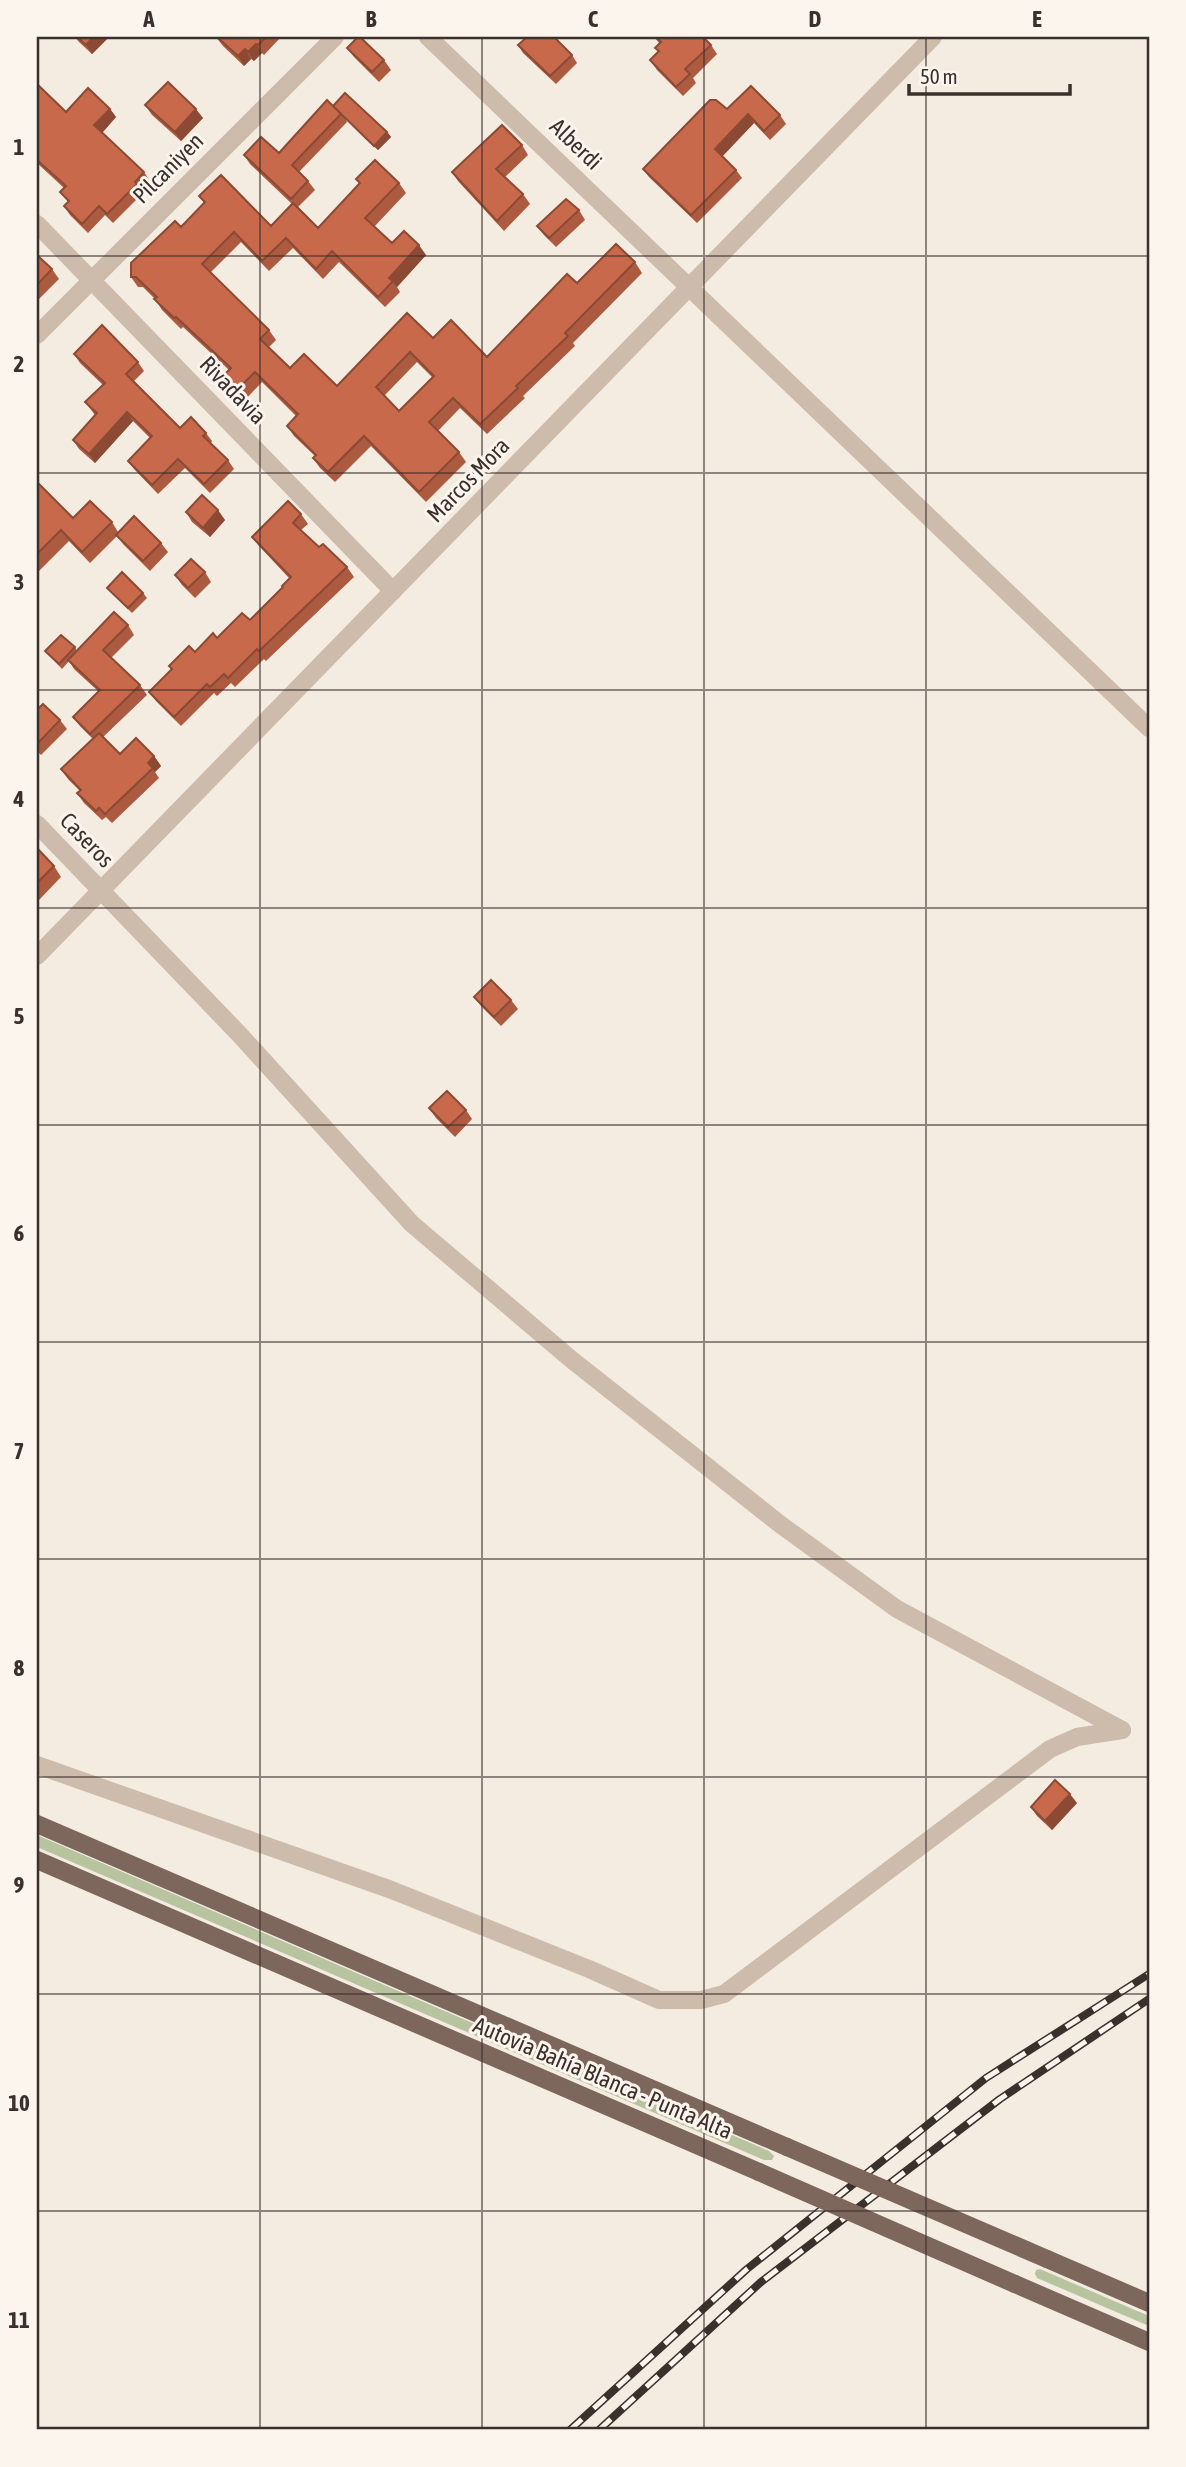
<svg xmlns="http://www.w3.org/2000/svg" width="1186" height="2467" viewBox="0 0 1186 2467" font-family="'Asap Condensed',sans-serif">
  <style>
    .green { fill: #b8c4a0 }
    .lines { fill: none; stroke-linecap: round; stroke-linejoin: round }
    .street { stroke: #cdbbac; stroke-width: 18 }
    .primary { stroke: #7d675c; stroke-width: 18 }
    .rail-casing { stroke: #3b302b; stroke-width: 8 }
    .rail { stroke: #fbf5ee; stroke-width: 5; stroke-dasharray: 16; stroke-linecap: butt }
    .primary-bridge { stroke: #7d675c; stroke-width: 18 }
    .wall { fill: #ac5a40; fill-rule: evenodd }
    .shaded-wall { fill: #8c4a34 }
    .building { fill: #c8694b; stroke: #8c4a34; stroke-width: 2; fill-rule: evenodd }
    .grid { fill: none; stroke: #3b302b; stroke-width: 2; stroke-opacity: 0.55 }
    .labels { text-anchor: middle; stroke-width: 6; stroke-linejoin: round; paint-order: stroke }
    .street-label { font-size: 23px; fill: #3b302b; stroke: #fbf5ee }
    .neatline { fill: none; stroke: #3b302b; stroke-width: 2.5 }
    .grid-label { font-size: 23px; text-anchor: middle; font-weight: bold; fill: #3b302b }
  </style>
  <rect width="100%" height="100%" fill="#f4ebe1"/>
  <g class="green">
    <polygon points="37,1835 769,2151 774,2156 772,2160 764,2160 37,1847"/>
    <polygon points="1040,2269 1149,2316 1149,2326 1037,2278 1035,2274 1036,2270"/>
  </g>
  <g class="lines">
    <g class="street">
      <polyline points="428,37 1149,728"/>
      <polyline points="37,224 393,591"/>
      <polyline points="37,335 335,37"/>
      <polyline points="37,824 239,1034 412,1224 572,1360 781,1525 897,1609 1122,1730"/>
      <polyline points="37,956 933,37"/>
      <polyline points="37,1765 389,1889 589,1969 659,2000 701,2000 724,1994 1050,1749 1077,1737 1122,1730"/>
    </g>
    <g class="primary">
      <polyline points="37,1824 787,2147"/>
      <polyline points="37,1860 759,2172"/>
      <polyline points="1047,2259 1149,2303"/>
      <polyline points="1015,2284 1149,2342"/>
    </g>
    <g class="rail-casing">
      <g id="rail">
        <polyline points="570,2430 747,2269 986,2078 1149,1974"/>
        <polyline points="599,2430 761,2282 1000,2099 1149,1999"/>
      </g>
    </g>
    <use href="#rail" class="rail"/>
    <g class="primary-bridge">
      <polyline points="787,2147 1047,2259"/>
      <polyline points="759,2172 1015,2284"/>
    </g>
  </g>
  <g class="wall">
    <polygon points="75,37 109,37 92,54 79,42"/>
    <polygon points="216,37 281,37 264,55 262,53 254,61 251,59 244,66 223,46"/>
    <polygon points="527,37 558,37 556,39 572,55 577,63 556,84 523,53 518,45"/>
    <polygon points="654,37 703,37 711,45 717,54 693,78 696,83 683,96 657,70 650,60 658,52 655,48 660,44"/>
    <polygon points="347,48 384,60 391,70 379,82 354,57"/>
    <polygon points="37,84 66,112 110,109 116,117 102,133 144,172 150,181 141,190 143,193 113,223 105,215 88,233 70,215 64,206 68,202 60,192 64,188 37,163"/>
    <polygon points="145,105 203,118 181,141 152,115"/>
    <path d="M334,107L387,132L391,137L378,150L345,118L347,122L299,172L308,181L315,190L298,207L318,228L359,183L356,179L399,183L406,193L374,227L392,243L426,255L397,287L400,292L385,307L339,262L323,279L293,248L269,271L241,242L210,273L269,330L276,340L269,347L290,368L337,386L433,338L487,357L577,283L635,262L642,273L573,343L575,346L523,396L525,398L487,434L460,408L438,431L459,452L466,462L426,502L371,446L335,482L320,468L313,458L315,456L294,436L287,426L296,416L262,382L245,400L231,386L224,375L229,370L183,327L181,329L162,310L155,299L143,287H138L131,277L204,203L199,196L271,226L292,204L250,164L244,155L279,153ZM417,362L432,377L399,411L384,396Z"/>
    <polygon points="727,109 780,115 786,124 770,140 754,123 722,156 736,170 742,178 697,223 649,177 643,169"/>
    <polygon points="522,145 528,155 505,177 523,194 530,204 504,231 458,181 452,172"/>
    <polygon points="579,210 585,220 556,247 544,235 537,226"/>
    <polygon points="37,255 52,269 59,279 37,301"/>
    <polygon points="74,354 138,362 144,371 134,381 180,428 206,433 212,441 211,443 228,460 234,469 210,493 185,468 158,494 134,469 128,461 150,438 133,421 95,463 79,449 73,440 95,415 85,402 103,385 80,363"/>
    <polygon points="37,482 73,518 112,522 118,532 161,543 168,552 150,571 123,544 117,536 90,563 69,541 37,573"/>
    <polygon points="186,512 225,520 210,537 192,522"/>
    <polygon points="301,514 308,524 301,530 319,547 347,567 354,577 266,661 264,659 235,687 231,683 217,696 214,693 181,726 156,701 149,692 195,652 217,638 250,620 283,588 289,578 259,546 252,537"/>
    <polygon points="205,572 211,582 195,598 182,585 175,575"/>
    <polygon points="107,588 143,593 147,598 132,613"/>
    <polygon points="128,625 134,635 111,658 140,685 147,695 103,737 120,754 154,756 161,766 155,772 159,778 112,823 106,817 102,820 84,803 77,793 80,791 68,779 61,769 93,739 80,726 73,717 98,691 74,669 69,661 62,669 45,651 75,647 77,651"/>
    <polygon points="37,710 60,720 67,729 41,755 37,751"/>
    <polygon points="37,848 54,866 61,877 39,900 37,898"/>
    <polygon points="474,997 511,1000 518,1009 501,1026 481,1006"/>
    <polygon points="429,1108 466,1110 472,1119 455,1137 436,1118"/>
    <polygon points="1077,1803 1052,1830 1037,1816 1031,1807"/>
  </g>
  <g class="shaded-wall">
    <polygon points="93,37 109,37 92,54 86,45"/>
    <polygon points="256,44 262,53 254,61 248,52"/>
    <polygon points="245,49 251,59 244,66 238,56"/>
    <polygon points="110,109 116,117 101,134 94,125"/>
    <polygon points="196,109 203,118 181,141 175,132"/>
    <polygon points="748,114 754,123 721,158 715,149"/>
    <polygon points="387,132 391,137 378,150 374,146"/>
    <polygon points="419,245 426,255 397,287 389,278"/>
    <polygon points="127,412 133,421 95,463 89,454"/>
    <polygon points="218,510 225,520 210,537 203,528"/>
    <polygon points="154,756 161,766 155,772 148,763"/>
    <polygon points="1070,1794 1077,1803 1052,1830 1045,1821"/>
  </g>
  <g class="building">
    <polygon points="77,37 93,37 86,45"/>
    <polygon points="217,37 266,37 258,45 256,44 248,52 245,49 238,56"/>
    <polygon points="358,37 360,37 384,60 372,72 347,48"/>
    <polygon points="527,37 554,37 572,55 550,76 518,45"/>
    <polygon points="656,37 703,37 711,45 685,69 690,74 676,87 650,60 659,51 655,48 661,42"/>
    <polygon points="168,82 196,109 175,132 145,105"/>
    <polygon points="37,84 66,112 88,88 110,109 94,125 144,172 135,182 137,184 107,214 99,206 82,224 64,206 69,201 60,192 66,186 37,160"/>
    <polygon points="751,86 780,115 764,131 748,114 715,149 736,170 691,215 643,169 710,100 716,100 727,109"/>
    <polygon points="345,93 387,132 374,146 333,106"/>
    <polygon points="327,100 341,114 292,165 308,181 291,199 244,155 261,137 279,153"/>
    <polygon points="502,125 522,145 496,169 523,194 497,221 452,172"/>
    <path d="M375,160L399,183L365,218L392,243L404,231L419,245L389,278L393,281L378,297L332,251L316,269L286,238L262,261L234,232L202,264L269,330L260,339L290,368L304,354L337,386L407,313L433,338L451,320L487,357L567,274L577,283L616,244L635,262L565,333L568,336L516,386L518,388L480,424L453,398L429,422L459,452L419,492L364,436L328,472L313,458L316,455L287,426L298,414L255,372L238,389L224,375L231,368L176,317L174,318L154,299L157,297L136,277H131V263L175,221L181,227L205,202L199,196L221,175L271,226L293,203L318,228L360,183L356,179ZM410,352L434,376L399,411L376,387Z"/>
    <polygon points="566,199 579,210 549,238 537,226"/>
    <polygon points="37,255 52,269 37,285"/>
    <polygon points="102,325 138,362 126,374 180,428 191,417 206,433 203,436 228,460 204,484 178,459 152,485 128,461 152,436 127,412 89,454 73,440 97,413 85,402 105,383 74,354"/>
    <polygon points="37,482 73,518 90,501 112,522 82,552 61,530 37,554"/>
    <polygon points="202,495 218,510 203,528 186,512"/>
    <polygon points="288,501 301,514 293,523 319,547 323,544 347,567 259,651 257,649 228,678 224,674 210,687 207,684 174,717 149,692 172,669 169,666 189,646 195,652 213,633 217,638 242,613 250,620 283,587 282,586 291,577 252,537"/>
    <polygon points="134,516 161,543 143,561 116,535"/>
    <polygon points="191,559 205,572 188,588 175,575"/>
    <polygon points="122,572 143,593 128,608 107,588"/>
    <polygon points="114,612 128,625 103,650 140,685 90,734 73,717 100,690 68,660"/>
    <polygon points="61,635 75,647 59,664 45,651"/>
    <polygon points="43,704 60,720 37,744 37,710"/>
    <polygon points="99,733 120,754 136,738 154,756 148,763 153,768 105,814 99,808 96,811 77,793 81,790 61,769"/>
    <polygon points="37,848 54,866 37,883"/>
    <polygon points="491,980 511,1000 494,1017 474,997"/>
    <polygon points="447,1091 466,1110 448,1127 429,1108"/>
    <polygon points="1055,1780 1070,1794 1045,1821 1031,1807"/>
  </g>
  <path class="grid" d="M260,37V2430M482,37V2430M704,37V2430M926,37V2430M37,256H1149M37,473H1149M37,690H1149M37,908H1149M37,1125H1149M37,1342H1149M37,1559H1149M37,1777H1149M37,1994H1149M37,2211H1149"/>
  <g class="labels">
    <g class="street-label">
      <text transform="translate(576 144) rotate(44)" y="8">Alberdi</text>
      <text transform="translate(168 168) rotate(-45)" y="8">Pilcaniyen</text>
      <text transform="translate(233 390) rotate(46)" y="8">Rivadavia</text>
      <text transform="translate(468 480) rotate(-46)" y="8">Marcos Mora</text>
      <text transform="translate(87 840) rotate(46)" y="8">Caseros</text>
      <text transform="translate(603 2078) rotate(23)" y="8">Autovía Bahía Blanca - Punta Alta</text>
    </g>
  </g>
  <rect width="1186" height="2467" fill="none" stroke="#fbf5ee" stroke-width="77"/>
  <path d="M909 84v10h161v-10" fill="none" stroke="#3b302b" stroke-width="3.5"/>
  <text x="920" y="84" font-size="21" fill="#3b302b" stroke="#fbf5ee" stroke-width="5" paint-order="stroke">50 m</text>
  <rect x="38" y="38" width="1110" height="2390" class="neatline"/>
  <g class="grid-label">
    <text x="149" y="27">A</text>
    <text x="371" y="27">B</text>
    <text x="593" y="27">C</text>
    <text x="815" y="27">D</text>
    <text x="1037" y="27">E</text>
    <text x="19" y="155">1</text>
    <text x="19" y="372">2</text>
    <text x="19" y="590">3</text>
    <text x="19" y="807">4</text>
    <text x="19" y="1024">5</text>
    <text x="19" y="1241">6</text>
    <text x="19" y="1459">7</text>
    <text x="19" y="1676">8</text>
    <text x="19" y="1893">9</text>
    <text x="19" y="2111">10</text>
    <text x="19" y="2328">11</text>
  </g>
</svg>
